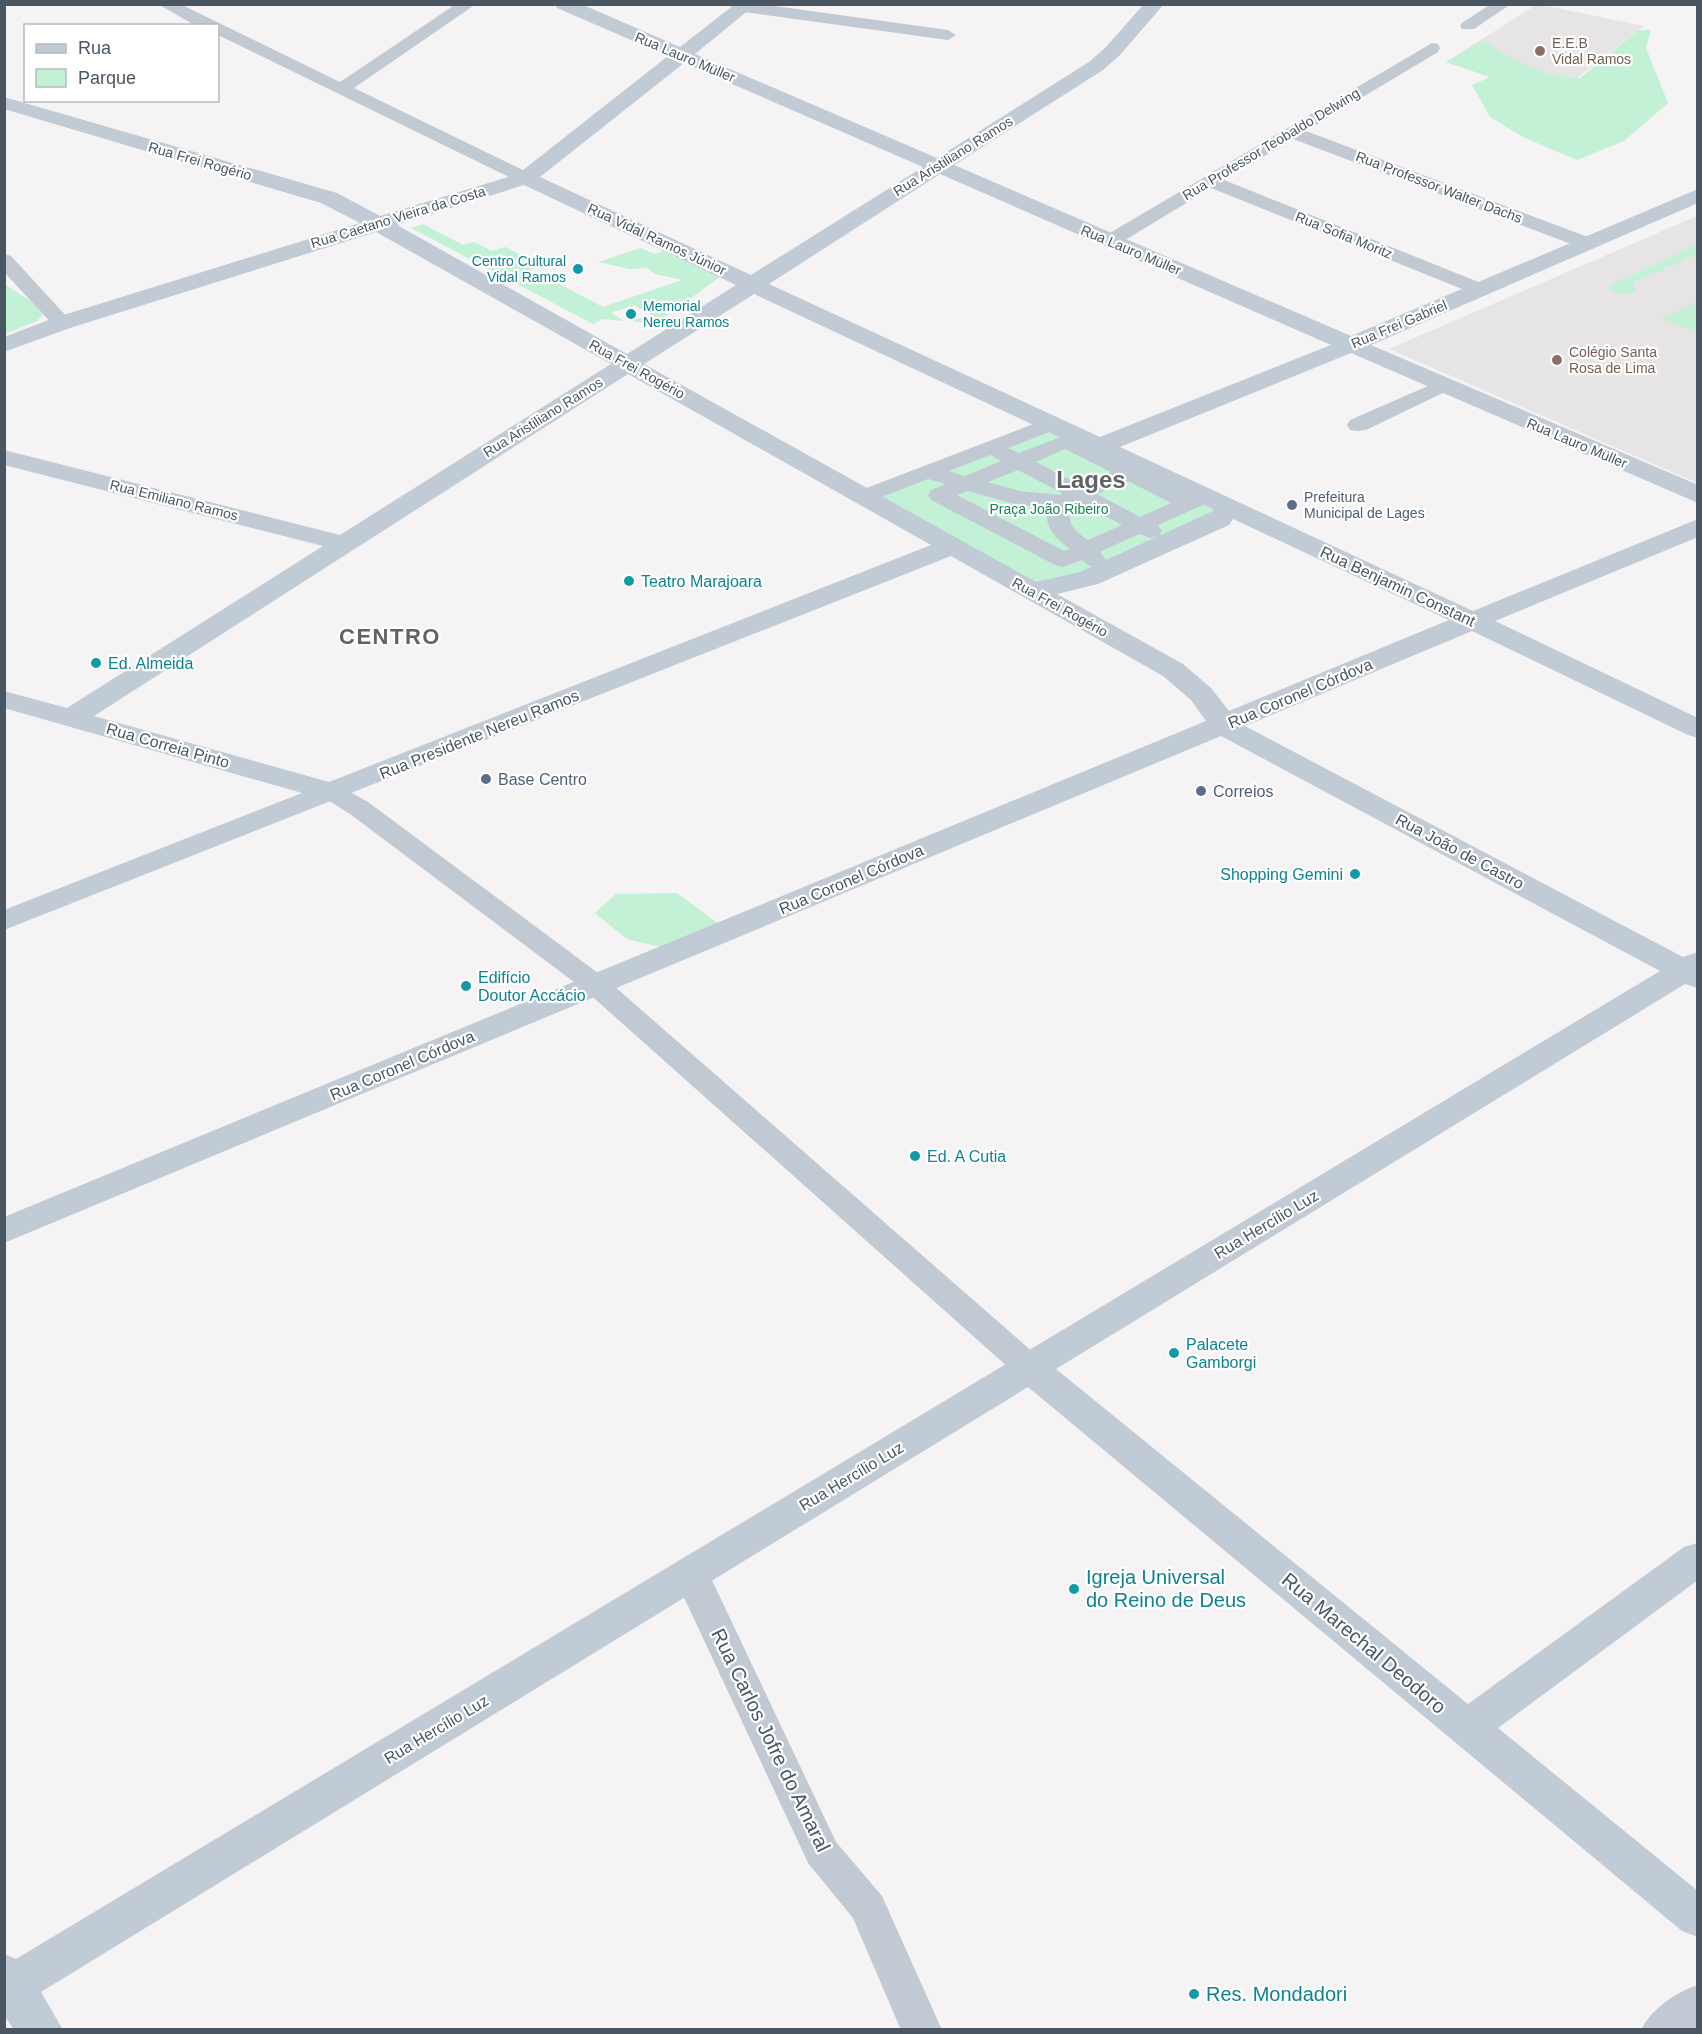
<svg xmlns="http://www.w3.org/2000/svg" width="1702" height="2034" viewBox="0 0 1702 2034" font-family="Arial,sans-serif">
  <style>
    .education { fill: #e6e4e5 }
    .green { fill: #c3f1d5 }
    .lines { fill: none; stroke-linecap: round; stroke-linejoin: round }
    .street { fill: #c1cad2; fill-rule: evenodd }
    .secondary { fill: #c1cbd6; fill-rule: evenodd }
    .education-dot { fill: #8d6e63; stroke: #fff; stroke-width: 2 }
    .culture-dot { fill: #0f9aa8; stroke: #fff; stroke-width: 2 }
    .service-dot { fill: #5c6f8a; stroke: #fff; stroke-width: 2 }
    .labels { text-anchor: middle; stroke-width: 4.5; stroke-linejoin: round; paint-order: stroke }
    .far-education-label { font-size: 14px; fill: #785e54; stroke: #fff; text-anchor: start }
    .far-street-label { font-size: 14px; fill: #4a5661; stroke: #fff }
    .far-culture-label { font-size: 14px; fill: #0d838f; stroke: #fff; text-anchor: end }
    .far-service-label { font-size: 14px; fill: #4e5e75; stroke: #fff; text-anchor: start }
    .far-park-label { font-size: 14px; fill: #17864f; stroke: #fff }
    .culture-label { font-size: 16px; fill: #0d838f; stroke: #fff; text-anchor: start }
    .street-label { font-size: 16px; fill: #4a5661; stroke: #fff }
    .service-label { font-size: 16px; fill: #4e5e75; stroke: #fff; text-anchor: start }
    .near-culture-label { font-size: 20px; fill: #0d838f; stroke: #fff; text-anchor: start }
    .near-street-label { font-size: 20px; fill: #4a5661; stroke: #fff }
    .district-label { font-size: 22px; font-weight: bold; letter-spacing: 1.5px; fill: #5f6368; stroke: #fff }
    .far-town-label { font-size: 24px; font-weight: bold; fill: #5f6368; stroke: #fff }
  </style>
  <rect width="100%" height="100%" fill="#f5f3f3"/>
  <g class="education">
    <polygon points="1536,5 1542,5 1644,26 1554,96 1446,62"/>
    <polygon points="1697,216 1697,483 1389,349"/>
  </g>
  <g class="green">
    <path d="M1639,30H1651L1646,48L1668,103L1624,141L1577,160L1523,137L1490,117L1472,85L1490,77L1446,62L1483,40C1514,60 1542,77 1580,78Z"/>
    <polygon points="423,224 463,245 474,242 492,251 505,247 542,266 519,275 537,285 552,280 603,307 682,280 655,274 647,268 630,269 598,262 640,248 655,254 663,251 720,277 655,324 631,321 651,315 634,305 611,313 624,321 603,319 593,324 411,228"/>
    <polygon points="1697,244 1697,254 1693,254 1695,257 1684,257 1686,261 1678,260 1679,264 1664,267 1665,271 1647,274 1649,277 1640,277 1641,281 1632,281 1636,290 1633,294 1619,294 1609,289 1611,285"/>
    <polygon points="4,284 32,302 43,315 37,321 5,334"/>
    <polygon points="1697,302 1697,332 1662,319"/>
    <polygon points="1049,424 1225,506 1224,515 1033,591 864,497"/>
    <polygon points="677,893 727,930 677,951 627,939 595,913 616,894"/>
  </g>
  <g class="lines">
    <g class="street">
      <polygon points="158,4 180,4 340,82 456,4 476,4 354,88 531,174 534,178 531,182 519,182 218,35 218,26 196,26"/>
      <polygon points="738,4 761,4 948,30 956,35 948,40 744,12 738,10 736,7"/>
      <polygon points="1491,4 1511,4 1474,29 1462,29 1460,26 1462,23"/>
      <polygon points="1432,43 1438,44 1440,48 1438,52 1306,131 1593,239 1596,243 1593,247 1579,247 1293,139 1224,180 1486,285 1489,289 1486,293 1472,293 1211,188 1117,245 1103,245 1100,241 1103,237"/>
      <polygon points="4,254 11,256 69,319 72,323 69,327 55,327 4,272"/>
      <polygon points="1444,379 1451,381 1454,385 1451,389 1366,430 1358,431 1350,430 1347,425 1350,420"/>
      <path d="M1049,418L1057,419L1060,424L1057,429L1008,448L1019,453L1076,431L1084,432L1087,437L1083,442L1129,465L1142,460L1150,462L1153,467L1146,473L1189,494L1204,489L1212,491L1215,496L1212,501L1158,525L1162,531L1159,536L1151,538L1139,534L1100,552L1106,560L1103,565C1094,567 1089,567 1082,560L1063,567L1055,565L931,500L928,495L931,490L946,484L928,479L864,504L856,502L853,497L856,492ZM1065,449L1111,472L1080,485L1036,462ZM990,455L1001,461L965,476L949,471ZM1018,470L1062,493L1060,495L1020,491L988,482ZM1128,481L1171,503L1140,517L1097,494ZM968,491L1018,505L1047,507C1044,527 1055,538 1070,549L1064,551L957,495ZM1079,502L1122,525L1088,540C1073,530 1067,523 1070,504Z"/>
      <polygon points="332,784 341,787 368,802 606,979 1042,1360 1046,1368 1042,1376 1030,1379 1018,1376 586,991 350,814 323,797 319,792 323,787"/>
      <polygon points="691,1561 703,1565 709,1574 836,1842 882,1896 942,2030 901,2030 853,1918 808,1863 803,1852 673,1574 679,1565"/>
      <path d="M1698,1985V2026L1692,2030H1641C1651,2009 1676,1992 1698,1985Z"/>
    </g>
    <path class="secondary" d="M555,4H581L680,47L735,4H756L695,54L937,158L1089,62L1106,47L1144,4H1164L1120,55L1103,70L954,165L1351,336L1698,189V203L1371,345L1698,485V503L1351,353L1120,447L1473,611L1698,519V537L1495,621L1698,718V738L1688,735L1472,631L1245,726L1683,957L1698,952V988L1685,984L1056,1369L1468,1704L1684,1547L1698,1543V1580L1498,1728L1698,1891V1937L1682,1931L1028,1387L41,1992L63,2030H14L4,2015V1954L16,1959L1660,971L1221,736L4,1243V1217L1206,721L1191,700L1163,676L951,556L4,930V910L302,793L4,708V691L67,708L323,546L4,465V450L340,535L611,364L376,232L70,328L4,352V337L54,318L360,223L321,203L4,109V97L337,193L380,216L518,174L668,56L557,8ZM684,63L923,167L751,275L540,177ZM940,174L1331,345L1100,437L769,284ZM524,185L736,285L627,354L397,225ZM754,294L1213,509V511L1080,572L1036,582L644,364ZM628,374L931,545L329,782L94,716ZM1233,519L1449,620L1229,711L1211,688L1183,664L1057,594L1098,584L1229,525Z"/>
  </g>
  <g class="education-dot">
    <circle cx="1540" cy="51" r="6"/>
    <circle cx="1557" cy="360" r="6"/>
  </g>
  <g class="culture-dot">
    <circle cx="578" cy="269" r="6"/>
    <circle cx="631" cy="314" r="6"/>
    <circle cx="629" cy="581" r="6"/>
    <circle cx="96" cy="663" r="6"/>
    <circle cx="1355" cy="874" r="6"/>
    <circle cx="466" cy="986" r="6"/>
    <circle cx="915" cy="1156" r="6"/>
    <circle cx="1174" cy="1353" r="6"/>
    <circle cx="1074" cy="1589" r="6"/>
    <circle cx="1194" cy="1994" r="6"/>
  </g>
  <g class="service-dot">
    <circle cx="1292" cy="505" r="6"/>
    <circle cx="486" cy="779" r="6"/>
    <circle cx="1201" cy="791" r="6"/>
  </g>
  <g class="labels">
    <g class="far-education-label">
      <text x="1552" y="48">E.E.B<tspan x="1552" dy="16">Vidal Ramos</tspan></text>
      <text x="1569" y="357">Colégio Santa<tspan x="1569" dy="16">Rosa de Lima</tspan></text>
    </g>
    <g class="far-street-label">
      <text transform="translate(685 57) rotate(23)" y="5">Rua Lauro Müller</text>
      <text transform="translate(1271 144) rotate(-31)" y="5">Rua Professor Teobaldo Delwing</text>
      <text transform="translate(953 156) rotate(-32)" y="5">Rua Aristiliano Ramos</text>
      <text transform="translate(200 161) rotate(16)" y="5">Rua Frei Rogério</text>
      <text transform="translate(1439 187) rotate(21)" y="5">Rua Professor Walter Dachs</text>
      <text transform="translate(398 217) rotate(-17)" y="5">Rua Caetano Vieira da Costa</text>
      <text transform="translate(1344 235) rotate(22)" y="5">Rua Sofia Moritz</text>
      <text transform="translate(657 239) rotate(25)" y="5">Rua Vidal Ramos Júnior</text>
      <text transform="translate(1131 250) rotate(23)" y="5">Rua Lauro Müller</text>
      <text transform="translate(1399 324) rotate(-23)" y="5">Rua Frei Gabriel</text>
      <text transform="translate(637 369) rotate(29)" y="5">Rua Frei Rogério</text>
      <text transform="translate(543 417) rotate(-32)" y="5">Rua Aristiliano Ramos</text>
      <text transform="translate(1577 443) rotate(23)" y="5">Rua Lauro Müller</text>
      <text transform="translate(174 500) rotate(14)" y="5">Rua Emiliano Ramos</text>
      <text transform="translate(1060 607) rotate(29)" y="5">Rua Frei Rogério</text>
    </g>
    <g class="far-culture-label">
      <text x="566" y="266">Centro Cultural<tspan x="566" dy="16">Vidal Ramos</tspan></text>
      <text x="643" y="311" text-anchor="start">Memorial<tspan x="643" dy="16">Nereu Ramos</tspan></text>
    </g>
    <g class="far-service-label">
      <text x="1304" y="502">Prefeitura<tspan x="1304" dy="16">Municipal de Lages</tspan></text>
    </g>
    <g class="far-park-label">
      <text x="1049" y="514">Praça João Ribeiro</text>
    </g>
    <g class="culture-label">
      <text x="641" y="587">Teatro Marajoara</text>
      <text x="108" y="669">Ed. Almeida</text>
      <text x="1343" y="880" text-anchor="end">Shopping Gemini</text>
      <text x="478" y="983">Edifício<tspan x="478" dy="18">Doutor Accácio</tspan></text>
      <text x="927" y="1162">Ed. A Cutia</text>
      <text x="1186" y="1350">Palacete<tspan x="1186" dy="18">Gamborgi</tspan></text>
    </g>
    <g class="street-label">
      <text transform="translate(1398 586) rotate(25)" y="6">Rua Benjamin Constant</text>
      <text transform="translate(1300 693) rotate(-23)" y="6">Rua Coronel Córdova</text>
      <text transform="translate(479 734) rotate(-22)" y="6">Rua Presidente Nereu Ramos</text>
      <text transform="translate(168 745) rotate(16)" y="6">Rua Correia Pinto</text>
      <text transform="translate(1460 851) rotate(28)" y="6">Rua João de Castro</text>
      <text transform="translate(851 879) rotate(-23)" y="6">Rua Coronel Córdova</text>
      <text transform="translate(402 1065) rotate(-23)" y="6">Rua Coronel Córdova</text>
      <text transform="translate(1266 1224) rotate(-31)" y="6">Rua Hercílio Luz</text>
      <text transform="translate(851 1476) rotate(-31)" y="6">Rua Hercílio Luz</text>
      <text transform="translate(436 1729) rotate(-31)" y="6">Rua Hercílio Luz</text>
    </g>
    <g class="service-label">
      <text x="498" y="785">Base Centro</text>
      <text x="1213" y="797">Correios</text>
    </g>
    <g class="near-culture-label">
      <text x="1086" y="1584">Igreja Universal<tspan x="1086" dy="23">do Reino de Deus</tspan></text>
      <text x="1206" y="2001">Res. Mondadori</text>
    </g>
    <g class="near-street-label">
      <text transform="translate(1364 1643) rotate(40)" y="7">Rua Marechal Deodoro</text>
      <text transform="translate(771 1740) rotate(64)" y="7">Rua Carlos Jofre do Amaral</text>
    </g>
    <g class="district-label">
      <text x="390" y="644">CENTRO</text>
    </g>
    <g class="far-town-label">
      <text x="1091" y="488">Lages</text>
    </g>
  </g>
  <rect width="1702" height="2034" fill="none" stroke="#4a5661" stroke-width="12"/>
  <rect x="24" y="24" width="195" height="78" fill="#ffffff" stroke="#b7bbc0" stroke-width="1.5"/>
  <rect x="36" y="44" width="30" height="9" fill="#c1cbd6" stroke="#b7bbc0" stroke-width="1.5"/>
  <text x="78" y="54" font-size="18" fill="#4a5661">Rua</text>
  <rect x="36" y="69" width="30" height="18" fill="#c3f1d5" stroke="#b7bbc0" stroke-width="1.5"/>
  <text x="78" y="84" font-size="18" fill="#4a5661">Parque</text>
</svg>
